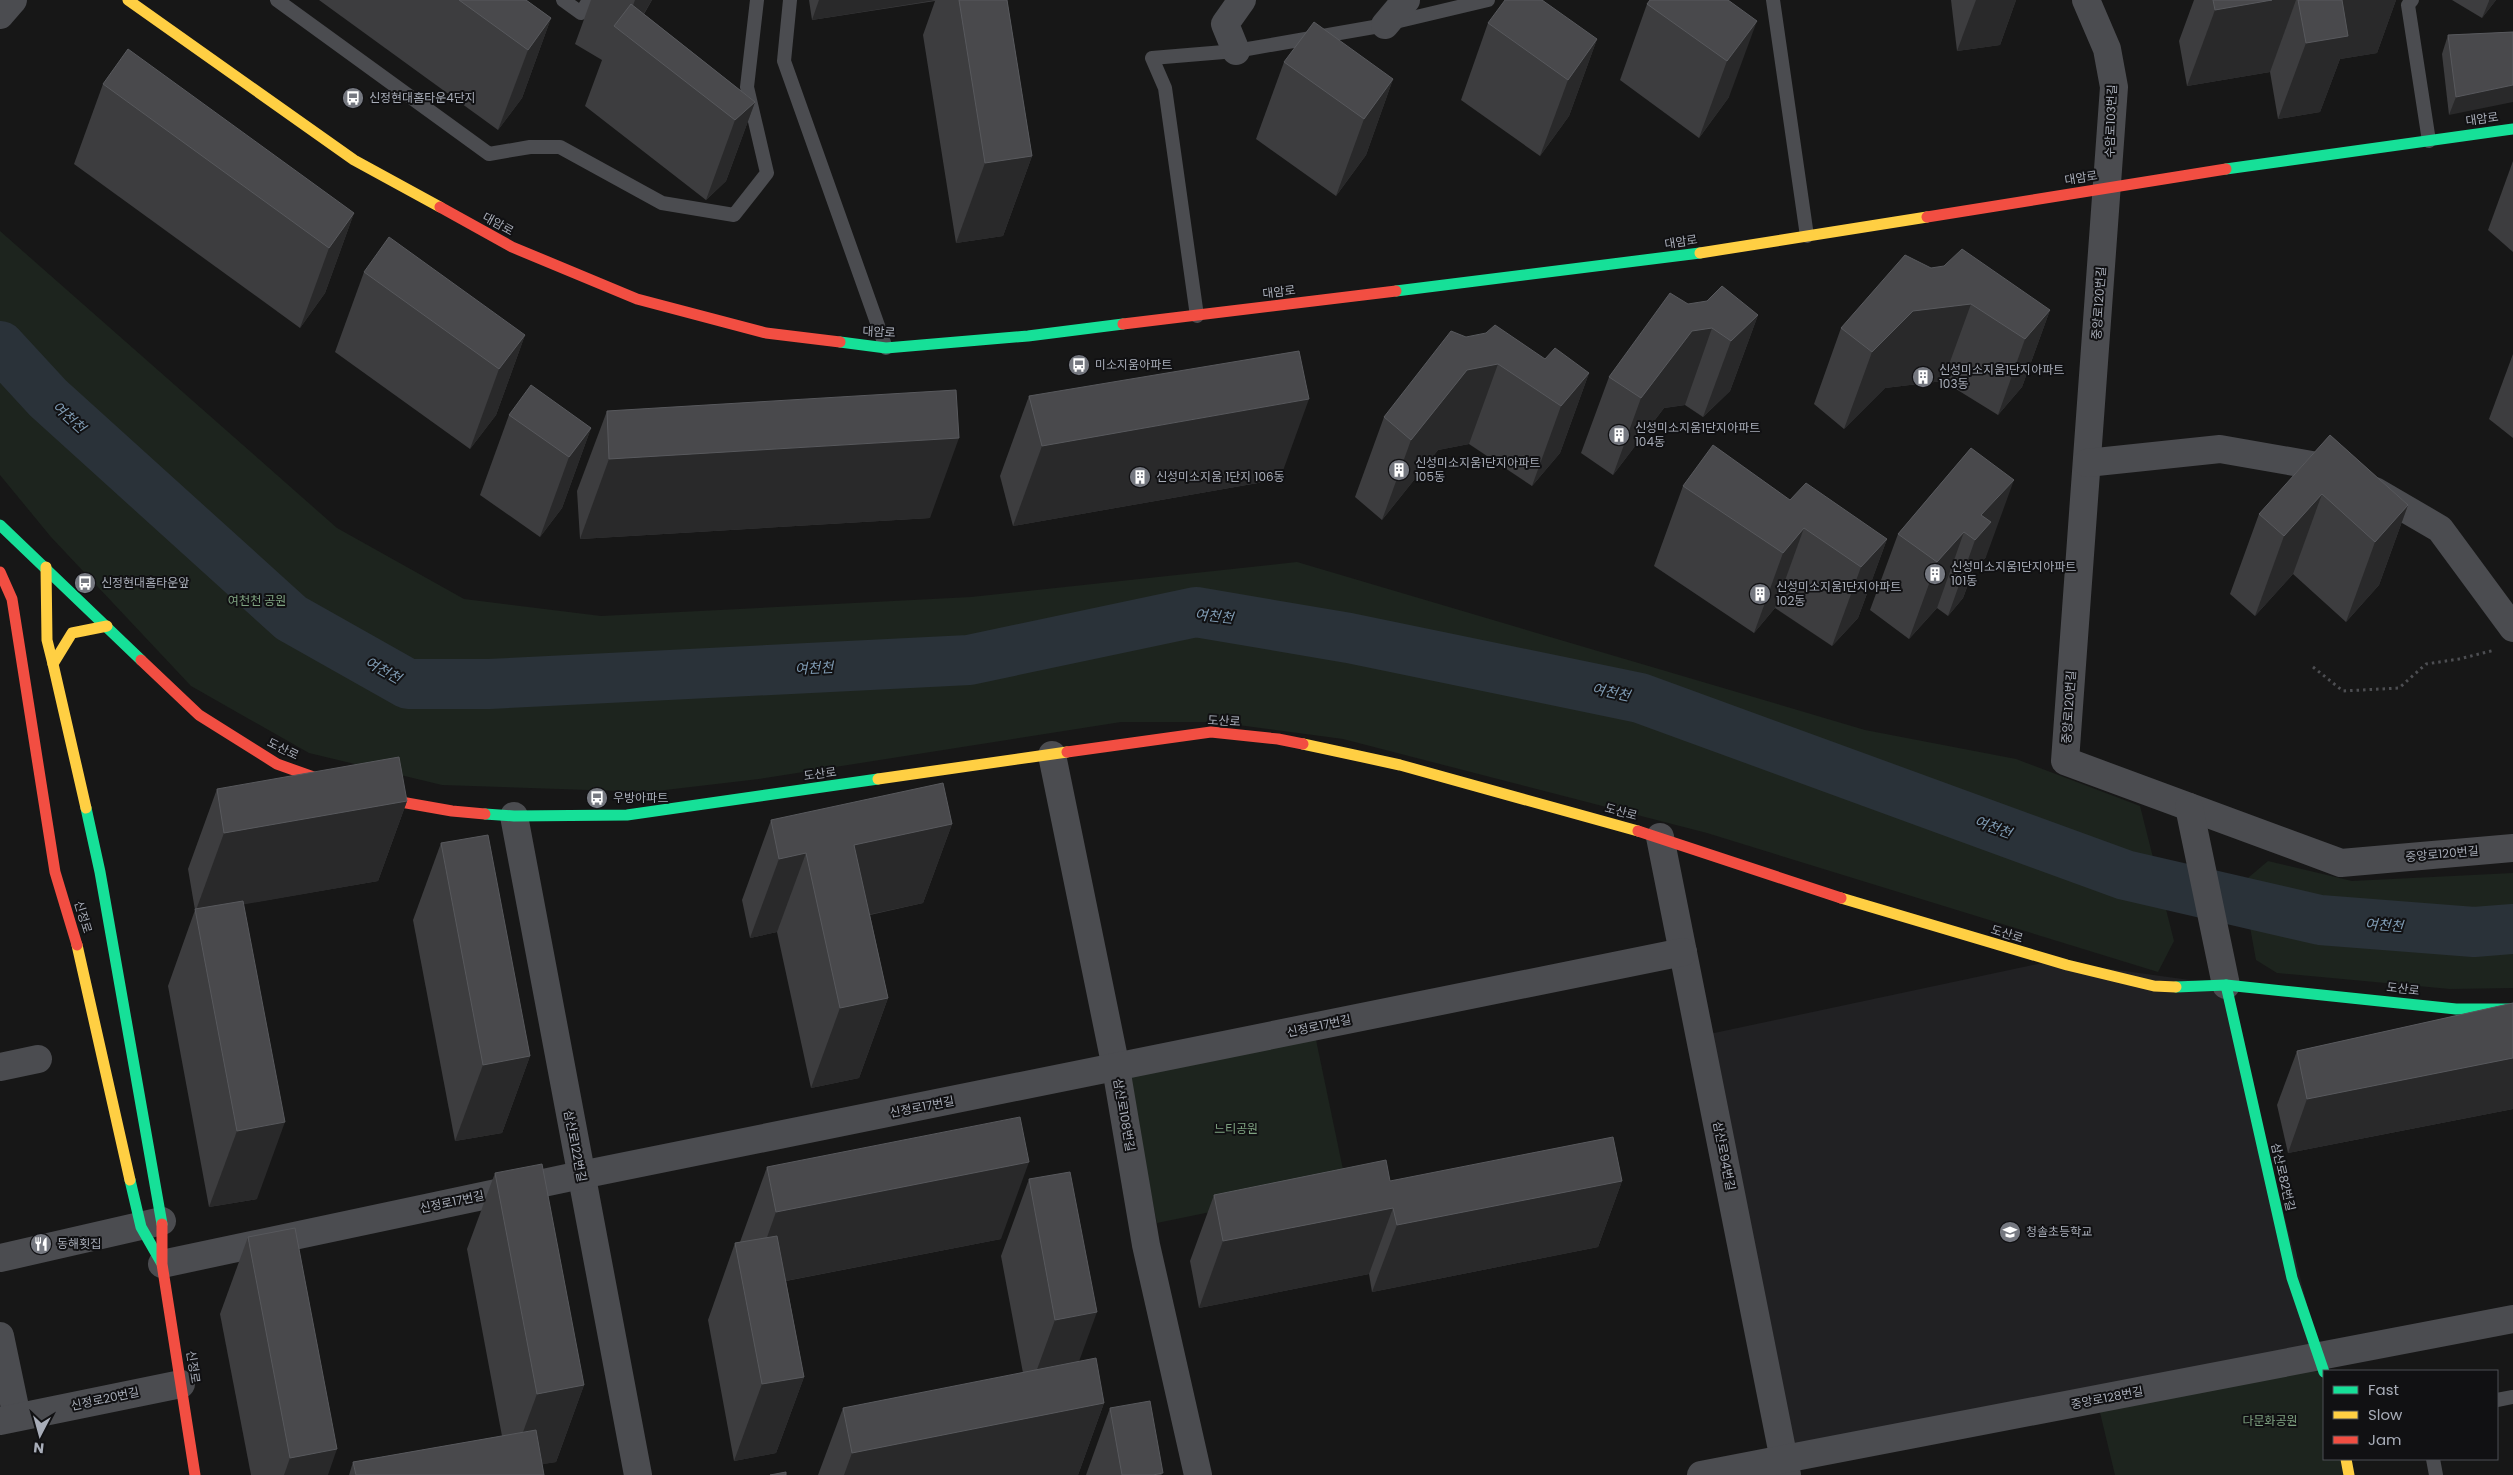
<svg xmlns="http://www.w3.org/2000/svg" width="2513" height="1475" viewBox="0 0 2513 1475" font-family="Poppins,'Noto Sans KR',sans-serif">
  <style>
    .built { fill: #212123 }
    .green { fill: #1d241e }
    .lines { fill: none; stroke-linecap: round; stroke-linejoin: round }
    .river { stroke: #2a3239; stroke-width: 50 }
    .path { stroke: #4d4e52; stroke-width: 3; stroke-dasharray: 2.5 4; stroke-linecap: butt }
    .lane { stroke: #4b4c50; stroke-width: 14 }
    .street { stroke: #4b4c50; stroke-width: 28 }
    .fast { stroke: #16e098; stroke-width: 11 }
    .slow { stroke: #ffcf43; stroke-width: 11 }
    .jam { stroke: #f24e42; stroke-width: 11 }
    .wall { fill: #3d3d3f }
    .shaded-wall { fill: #29292a }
    .building { fill: #49494c; stroke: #58595d }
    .labels { text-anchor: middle; stroke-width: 4; stroke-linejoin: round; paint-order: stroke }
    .poi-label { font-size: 12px; fill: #a8adb8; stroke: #111113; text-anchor: start }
    .street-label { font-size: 12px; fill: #a8adb8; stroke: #111113 }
    .park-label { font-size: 12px; fill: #7fa381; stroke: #111113 }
    .water-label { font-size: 14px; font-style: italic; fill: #7f9bb3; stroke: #111113 }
  </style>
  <rect width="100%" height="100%" fill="#171717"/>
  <polygon class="built" points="2052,961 2226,985 2320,1356 1784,1458 1700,1036"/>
  <g class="green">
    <polygon points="0,231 337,528 464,599 601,616 971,597 1297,562 1865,730 2016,759 2140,806 2174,941 2158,972 1707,833 1343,739 1215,722 1121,722 759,779 648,792 442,785 309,753 191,686 51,537 0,475"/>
    <polygon points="2268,861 2352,881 2513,873 2513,988 2450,989 2277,973 2256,960 2242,883"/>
    <polygon points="1315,1035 1346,1184 1157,1223 1126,1074"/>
    <polygon points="2320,1356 2324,1372 2324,1459 2346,1459 2349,1475 2115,1475 2097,1400"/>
  </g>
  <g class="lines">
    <polyline class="river" points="0,346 48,398 291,618 408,684 489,684 969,660 1196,612 1349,638 1640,698 2125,875 2320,920 2474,932 2513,929"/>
    <polyline class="path" points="2313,667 2343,691 2399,688 2426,664 2459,659 2495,650"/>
    <g class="lane">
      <polyline points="277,0 489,154 530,147 560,147 662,203 734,215 767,173 747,87 757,0"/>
      <polyline points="563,0 581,13 589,0"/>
      <polyline points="790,0 784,61 886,348"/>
      <polyline points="1773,0 1807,236"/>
      <polyline points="2412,0 2408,5 2429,141"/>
      <polyline points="1197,316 1165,88 1152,58 1236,51 1374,27 1488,0"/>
      <polyline points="2497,1400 2513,1397"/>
      <polyline points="2433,1459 2436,1475"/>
    </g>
    <g class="street">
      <polyline points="2086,0 2107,49 2114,87 2065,761 2341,863 2513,848"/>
      <polyline points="0,15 13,0"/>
      <polyline points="1385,25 1406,0"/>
      <polyline points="1236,51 1225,24 1242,0"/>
      <polyline points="2087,463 2220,449 2340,470"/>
      <polyline points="2375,491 2440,529 2513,628"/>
      <polyline points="1052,755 1116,1068 1146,1245 1198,1475"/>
      <polyline points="2189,807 2226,985"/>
      <polyline points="514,816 638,1475"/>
      <polyline points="1660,837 1787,1475"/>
      <polyline points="0,1067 38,1059"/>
      <polyline points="0,1258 162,1221"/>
      <polyline points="162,1264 581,1175 1683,952"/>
      <polyline points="0,1336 17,1417"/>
      <polyline points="0,1421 181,1384"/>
      <polyline points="1701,1475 2513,1319"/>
    </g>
    <g class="fast">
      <polyline points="2226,169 2513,129"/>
      <polyline points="1396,291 1700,253"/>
      <polyline points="840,342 886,348 1028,336 1123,324"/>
      <polyline points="0,525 141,660"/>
      <polyline points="86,808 100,872 162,1224"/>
      <polyline points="485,814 514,816 627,815 878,779"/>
      <polyline points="2226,985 2292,1278 2324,1372"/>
      <polyline points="2176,987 2226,985 2456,1009 2513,1009"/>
      <polyline points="130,1180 141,1227 161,1262"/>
    </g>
    <g class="slow">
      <polyline points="128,0 354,160 440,207"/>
      <polyline points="1700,253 1927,217"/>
      <polyline points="46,567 47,640 53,664"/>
      <polyline points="1303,744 1400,765 1638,831"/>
      <polyline points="878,779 1067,752"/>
      <polyline points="86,808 53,664 72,633 107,626"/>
      <polyline points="1841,898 2067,965 2154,986 2176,987"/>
      <polyline points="77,945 130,1180"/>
      <polyline points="2346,1459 2349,1475"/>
    </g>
    <g class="jam">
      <polyline points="440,207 512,247 637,299 766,333 840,342"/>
      <polyline points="1927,217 2226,169"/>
      <polyline points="1123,324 1396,291"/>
      <polyline points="0,572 12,599 55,872 77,945"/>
      <polyline points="141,660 199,715 277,764 367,796 452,811 485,814"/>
      <polyline points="1067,752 1211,732 1278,739 1303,744"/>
      <polyline points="1638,831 1841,898"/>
      <polyline points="162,1224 162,1264 195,1475"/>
    </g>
  </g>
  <g class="wall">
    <polygon points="319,0 526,0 551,18 522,98 498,130"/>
    <polygon points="591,0 652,0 644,14 755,102 726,181 706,200 585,106 602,60 575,44"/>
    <polygon points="809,0 1007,0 1032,156 1003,236 956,243 923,35 935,1 812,20"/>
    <polygon points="1728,0 1729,97 1699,138 1620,80 1647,4"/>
    <polygon points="1951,0 2016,0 2000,45 1957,51"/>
    <polygon points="2194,0 2396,0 2377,53 2340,59 2320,112 2278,119 2270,72 2187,86 2179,41"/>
    <polygon points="2452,0 2496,0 2482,18"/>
    <polygon points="1488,23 1597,39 1569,116 1540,156 1461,100"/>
    <polygon points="2513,32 2449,115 2442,54 2448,35"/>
    <polygon points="1284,62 1393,79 1366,155 1336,196 1256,139"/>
    <polygon points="103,84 354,213 325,293 300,328 74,164"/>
    <polygon points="2513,161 2513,252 2488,230"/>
    <polygon points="1931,268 2050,310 2022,387 1998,415 1943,381 1885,388 1844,429 1814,404 1841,328"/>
    <polygon points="364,272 525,335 496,415 470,449 335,352"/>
    <polygon points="1688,304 1758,315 1730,391 1703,417 1685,405 1664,408 1613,475 1581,453 1609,377"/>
    <polygon points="1466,337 1545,359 1589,373 1560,453 1532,486 1469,444 1438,450 1382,520 1355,497 1384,417"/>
    <polygon points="2513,354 2513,438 2489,419"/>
    <polygon points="1029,396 1280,479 1013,526 1000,476"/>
    <polygon points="607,411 930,518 580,539 577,491"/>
    <polygon points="509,415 591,428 562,508 540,537 480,495"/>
    <polygon points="2330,435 2408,505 2379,585 2346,622 2293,574 2255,616 2230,594 2259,514"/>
    <polygon points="1971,448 1986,557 1973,571 1963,598 1948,616 1937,608 1909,639 1870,610 1898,534"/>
    <polygon points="1683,486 1790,500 1887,539 1858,618 1832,646 1775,608 1754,633 1654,566"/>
    <polygon points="217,789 407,801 378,881 243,904 257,1199 209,1207 168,986 195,910 188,869"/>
    <polygon points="771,820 952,824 923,903 870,915 888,998 859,1078 811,1088 777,932 750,938 742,900"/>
    <polygon points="441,843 530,1056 502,1133 455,1141 413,920"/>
    <polygon points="2513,1003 2513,1109 2288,1153 2277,1105 2297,1051"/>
    <polygon points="767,1167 1001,1239 786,1281 804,1377 776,1453 734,1461 708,1320 735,1243 740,1242"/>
    <polygon points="495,1173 584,1385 556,1462 542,1464 543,1475 349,1475 353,1462 502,1436 467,1249"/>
    <polygon points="1029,1179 1079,1362 1104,1403 1078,1475 818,1475 843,1408 1023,1373 1001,1256"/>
    <polygon points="1390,1181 1622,1181 1598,1247 1372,1292 1369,1274 1199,1308 1190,1261 1214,1195"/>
    <polygon points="248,1237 328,1475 251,1475 220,1314"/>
    <polygon points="1110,1408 1162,1475 1086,1475"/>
  </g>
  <g class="shaded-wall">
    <polygon points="635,0 652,0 629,38 623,33"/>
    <polygon points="819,0 936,0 812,20"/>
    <polygon points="1976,0 2016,0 2000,45 1957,51"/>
    <polygon points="2272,0 2296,0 2270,72 2187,86 2215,10"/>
    <polygon points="2335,0 2396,0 2377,53 2340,59 2320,112 2278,119 2306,43"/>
    <polygon points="2489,0 2496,0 2482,18 2489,1"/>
    <polygon points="551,18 522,98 498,130 528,50"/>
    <polygon points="1757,21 1729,97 1699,138 1727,61"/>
    <polygon points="1597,39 1569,116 1540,156 1568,80"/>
    <polygon points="1393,79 1366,155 1336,196 1364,119"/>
    <polygon points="2513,85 2513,102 2449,115 2456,97"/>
    <polygon points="755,102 726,181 706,200 735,120"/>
    <polygon points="1032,156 1003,236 956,243 985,163"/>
    <polygon points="354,213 325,293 300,328 329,248"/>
    <polygon points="1971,304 1943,381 1885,388 1844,429 1872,352 1913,311"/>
    <polygon points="2050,310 2022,387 1998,415 2025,339"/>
    <polygon points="1758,315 1730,391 1703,417 1731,341"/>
    <polygon points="1712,328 1685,405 1664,408 1613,475 1641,398 1692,331"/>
    <polygon points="525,335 496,415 470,449 499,369"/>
    <polygon points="1498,364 1469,444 1438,450 1382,520 1411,440 1467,370"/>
    <polygon points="1589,373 1560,453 1532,486 1561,406"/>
    <polygon points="1309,399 1280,479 1013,526 1042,446"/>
    <polygon points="591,428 562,508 540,537 569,457"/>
    <polygon points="959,438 930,518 580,539 609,459"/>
    <polygon points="2014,480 1986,557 1973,571 1963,598 1948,616 1975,540 1981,515"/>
    <polygon points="2322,494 2293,574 2255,616 2284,536"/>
    <polygon points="2408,505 2379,585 2346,622 2375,542"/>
    <polygon points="1804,528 1775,608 1754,633 1783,553"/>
    <polygon points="1964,532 1937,608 1909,639 1937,562"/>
    <polygon points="1887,539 1858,618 1832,646 1861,567"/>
    <polygon points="407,801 378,881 195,913 224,833"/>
    <polygon points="952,824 923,903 825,924 854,845"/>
    <polygon points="806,853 777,932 750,938 779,859"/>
    <polygon points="888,998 859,1078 811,1088 840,1008"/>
    <polygon points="530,1056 502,1133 455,1141 483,1065"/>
    <polygon points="2513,1058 2513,1109 2288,1153 2307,1099"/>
    <polygon points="285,1122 257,1199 209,1207 237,1131"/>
    <polygon points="1029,1162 1001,1239 749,1288 776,1212"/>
    <polygon points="1622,1181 1598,1247 1372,1292 1397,1225"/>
    <polygon points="1393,1208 1369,1274 1199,1308 1223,1241"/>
    <polygon points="1097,1312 1069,1389 1027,1397 1055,1320"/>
    <polygon points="804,1377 776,1453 734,1461 762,1384"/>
    <polygon points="584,1385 556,1462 509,1470 537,1394"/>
    <polygon points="1104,1403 1078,1475 844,1475 852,1453"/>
    <polygon points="337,1449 328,1475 284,1475 290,1458"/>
  </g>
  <g class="building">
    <polygon points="459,0 526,0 551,18 528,50"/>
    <polygon points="959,0 1007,0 1032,156 985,163"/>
    <polygon points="1505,0 1542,0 1597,39 1568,80 1488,23"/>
    <polygon points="1650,0 1728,0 1757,21 1727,61 1647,4"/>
    <polygon points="2213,0 2272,0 2215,10"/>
    <polygon points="2298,0 2342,0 2348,36 2306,43"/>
    <polygon points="631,4 755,102 735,120 614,26"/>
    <polygon points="1314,22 1393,79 1364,119 1284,62"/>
    <polygon points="2513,32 2513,85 2456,97 2448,35"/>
    <polygon points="128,49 354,213 329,248 103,84"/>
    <polygon points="389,237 525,335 499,369 364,272"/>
    <polygon points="1962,249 2050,310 2025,339 1971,304 1913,311 1872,352 1841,328 1905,255 1931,268 1944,266"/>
    <polygon points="1722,286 1758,315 1731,341 1712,328 1692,331 1641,398 1609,377 1670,293 1688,304 1707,301"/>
    <polygon points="1495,325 1545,359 1555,348 1589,373 1561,406 1498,364 1467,370 1411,440 1384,417 1451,331 1466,337 1486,333"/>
    <polygon points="1299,351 1309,399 1042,446 1029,396"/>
    <polygon points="531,385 591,428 569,457 509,415"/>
    <polygon points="956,390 959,438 609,459 607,411"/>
    <polygon points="2330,435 2408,505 2375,542 2322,494 2284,536 2259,514"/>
    <polygon points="1713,445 1790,500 1806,483 1887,539 1861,567 1804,528 1783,553 1683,486"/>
    <polygon points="1971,448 2014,480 1981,515 1991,522 1975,540 1964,532 1937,562 1898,534"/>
    <polygon points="399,757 407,801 224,833 217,789"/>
    <polygon points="943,783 952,824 854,845 888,998 840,1008 806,853 779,859 771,820"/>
    <polygon points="488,835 530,1056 483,1065 441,843"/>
    <polygon points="243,901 285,1122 237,1131 195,909"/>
    <polygon points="2513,1003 2513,1058 2307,1099 2297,1051"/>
    <polygon points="1020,1117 1029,1162 776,1212 767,1167"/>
    <polygon points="1613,1137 1622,1181 1397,1225 1393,1208 1223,1241 1214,1195 1386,1160 1390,1181"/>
    <polygon points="542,1164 584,1385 537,1394 495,1173"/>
    <polygon points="1070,1172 1097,1312 1055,1320 1029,1179"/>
    <polygon points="295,1228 337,1449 290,1458 248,1237"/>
    <polygon points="777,1236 804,1377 762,1384 735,1243"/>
    <polygon points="1096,1358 1104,1403 852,1453 843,1408"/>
    <polygon points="1150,1401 1163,1473 1153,1475 1122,1475 1110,1408"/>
    <polygon points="536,1430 544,1475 356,1475 353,1462"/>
    <polygon points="786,1472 786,1475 770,1475"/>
  </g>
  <defs>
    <g id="bus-disc" transform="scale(1.125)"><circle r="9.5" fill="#757880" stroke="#111113"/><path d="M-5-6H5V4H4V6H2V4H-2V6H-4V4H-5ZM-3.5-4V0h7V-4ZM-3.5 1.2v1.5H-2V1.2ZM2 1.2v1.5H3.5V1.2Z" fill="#fff"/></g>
    <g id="building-disc" transform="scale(1.125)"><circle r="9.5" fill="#757880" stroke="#111113"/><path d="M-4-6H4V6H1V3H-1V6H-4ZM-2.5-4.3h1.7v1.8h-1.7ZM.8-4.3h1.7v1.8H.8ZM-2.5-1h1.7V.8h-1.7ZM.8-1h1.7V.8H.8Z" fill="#fff"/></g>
    <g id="school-disc" transform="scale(1.125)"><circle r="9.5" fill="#757880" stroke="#111113"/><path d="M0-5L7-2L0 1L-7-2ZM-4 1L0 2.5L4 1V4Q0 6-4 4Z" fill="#fff"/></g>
    <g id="restaurant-disc" transform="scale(1.125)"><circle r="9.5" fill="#757880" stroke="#111113"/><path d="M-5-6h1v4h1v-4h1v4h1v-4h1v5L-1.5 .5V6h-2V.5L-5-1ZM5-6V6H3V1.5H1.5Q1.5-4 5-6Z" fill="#fff"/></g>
  </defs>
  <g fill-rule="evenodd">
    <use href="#bus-disc" x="353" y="98"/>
    <use href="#bus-disc" x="1079" y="365"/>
    <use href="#building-disc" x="1923" y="377"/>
    <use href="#building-disc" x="1619" y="435"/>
    <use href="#building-disc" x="1399" y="470"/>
    <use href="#building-disc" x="1140" y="477"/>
    <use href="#building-disc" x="1935" y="574"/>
    <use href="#bus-disc" x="85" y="583"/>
    <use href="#building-disc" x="1760" y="594"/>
    <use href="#bus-disc" x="597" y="798"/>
    <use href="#school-disc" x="2010" y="1232"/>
    <use href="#restaurant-disc" x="41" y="1244"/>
  </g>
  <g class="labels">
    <g class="poi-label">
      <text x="369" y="102">신정현대홈타운4단지</text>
      <text x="1095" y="369">미소지움아파트</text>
      <text x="1939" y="374">신성미소지움1단지아파트<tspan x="1939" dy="14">103동</tspan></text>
      <text x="1635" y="432">신성미소지움1단지아파트<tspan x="1635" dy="14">104동</tspan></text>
      <text x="1415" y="467">신성미소지움1단지아파트<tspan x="1415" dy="14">105동</tspan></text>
      <text x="1156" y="481">신성미소지움 1단지 106동</text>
      <text x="1951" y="571">신성미소지움1단지아파트<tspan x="1951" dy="14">101동</tspan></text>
      <text x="101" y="587">신정현대홈타운앞</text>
      <text x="1776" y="591">신성미소지움1단지아파트<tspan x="1776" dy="14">102동</tspan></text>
      <text x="613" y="802">우방아파트</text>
      <text x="2026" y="1236">청솔초등학교</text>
      <text x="57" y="1248">동해횟집</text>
    </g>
    <g class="street-label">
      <text transform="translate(2482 119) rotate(-8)" y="4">대암로</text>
      <text transform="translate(2111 121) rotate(-88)" y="4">수암로103번길</text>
      <text transform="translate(2081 178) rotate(-9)" y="4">대암로</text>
      <text transform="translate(498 224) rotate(29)" y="4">대암로</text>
      <text transform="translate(1681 242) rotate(-9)" y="4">대암로</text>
      <text transform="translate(1279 292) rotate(-7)" y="4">대암로</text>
      <text transform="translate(2099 303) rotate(-86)" y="4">중앙로120번길</text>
      <text transform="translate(879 332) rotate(3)" y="4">대암로</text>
      <text transform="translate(2069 707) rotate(-86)" y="4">중앙로120번길</text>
      <text transform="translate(1224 721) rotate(3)" y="4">도산로</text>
      <text transform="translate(283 749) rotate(26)" y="4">도산로</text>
      <text transform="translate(820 774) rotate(-8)" y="4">도산로</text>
      <text transform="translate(1621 812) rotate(15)" y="4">도산로</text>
      <text transform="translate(2442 854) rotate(-5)" y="4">중앙로120번길</text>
      <text transform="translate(83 917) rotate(73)" y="4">신정로</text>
      <text transform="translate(2007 934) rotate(17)" y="4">도산로</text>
      <text transform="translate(2403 989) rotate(7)" y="4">도산로</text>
      <text transform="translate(1319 1026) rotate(-12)" y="4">신정로17번길</text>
      <text transform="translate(922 1107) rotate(-11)" y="4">신정로17번길</text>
      <text transform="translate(1124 1115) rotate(80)" y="4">삼산로108번길</text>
      <text transform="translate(575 1146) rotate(79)" y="4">삼산로122번길</text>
      <text transform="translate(1724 1156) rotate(79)" y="4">삼산로94번길</text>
      <text transform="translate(2283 1177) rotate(77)" y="4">삼산로82번길</text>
      <text transform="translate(452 1202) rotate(-12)" y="4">신정로17번길</text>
      <text transform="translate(193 1367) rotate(81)" y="4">신정로</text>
      <text transform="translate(2107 1398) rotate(-11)" y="4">중앙로128번길</text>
      <text transform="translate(105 1399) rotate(-12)" y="4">신정로20번길</text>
    </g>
    <g class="park-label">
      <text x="257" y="605">여천천 공원</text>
      <text x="1236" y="1133">느티공원</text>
      <text x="2270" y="1425">다문화공원</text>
    </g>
    <g class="water-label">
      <text transform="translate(69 417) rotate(42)" y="5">여천천</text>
      <text transform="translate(1214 616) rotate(6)" y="5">여천천</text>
      <text transform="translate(814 668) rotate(-3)" y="5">여천천</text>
      <text transform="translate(383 670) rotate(29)" y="5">여천천</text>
      <text transform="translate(1611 692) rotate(12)" y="5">여천천</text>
      <text transform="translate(1993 827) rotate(20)" y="5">여천천</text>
      <text transform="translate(2384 925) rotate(4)" y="5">여천천</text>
    </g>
  </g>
  <rect x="2323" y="1370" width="175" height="90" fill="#111113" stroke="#4d4f55"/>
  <rect x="2333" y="1386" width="25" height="8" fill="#16e098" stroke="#4d4f55"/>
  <text x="2368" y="1395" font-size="15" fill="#a8adb8">Fast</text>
  <rect x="2333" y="1411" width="25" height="8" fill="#ffcf43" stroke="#4d4f55"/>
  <text x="2368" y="1420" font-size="15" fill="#a8adb8">Slow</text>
  <rect x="2333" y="1436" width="25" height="8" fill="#f24e42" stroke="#4d4f55"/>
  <text x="2368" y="1445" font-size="15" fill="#a8adb8">Jam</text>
  <g transform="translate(40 1435) rotate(186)" stroke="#111113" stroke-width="4" paint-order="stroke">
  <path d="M0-4L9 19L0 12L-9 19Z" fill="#a8adb8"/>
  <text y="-8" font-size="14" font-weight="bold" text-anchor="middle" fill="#a8adb8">N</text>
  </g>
</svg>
